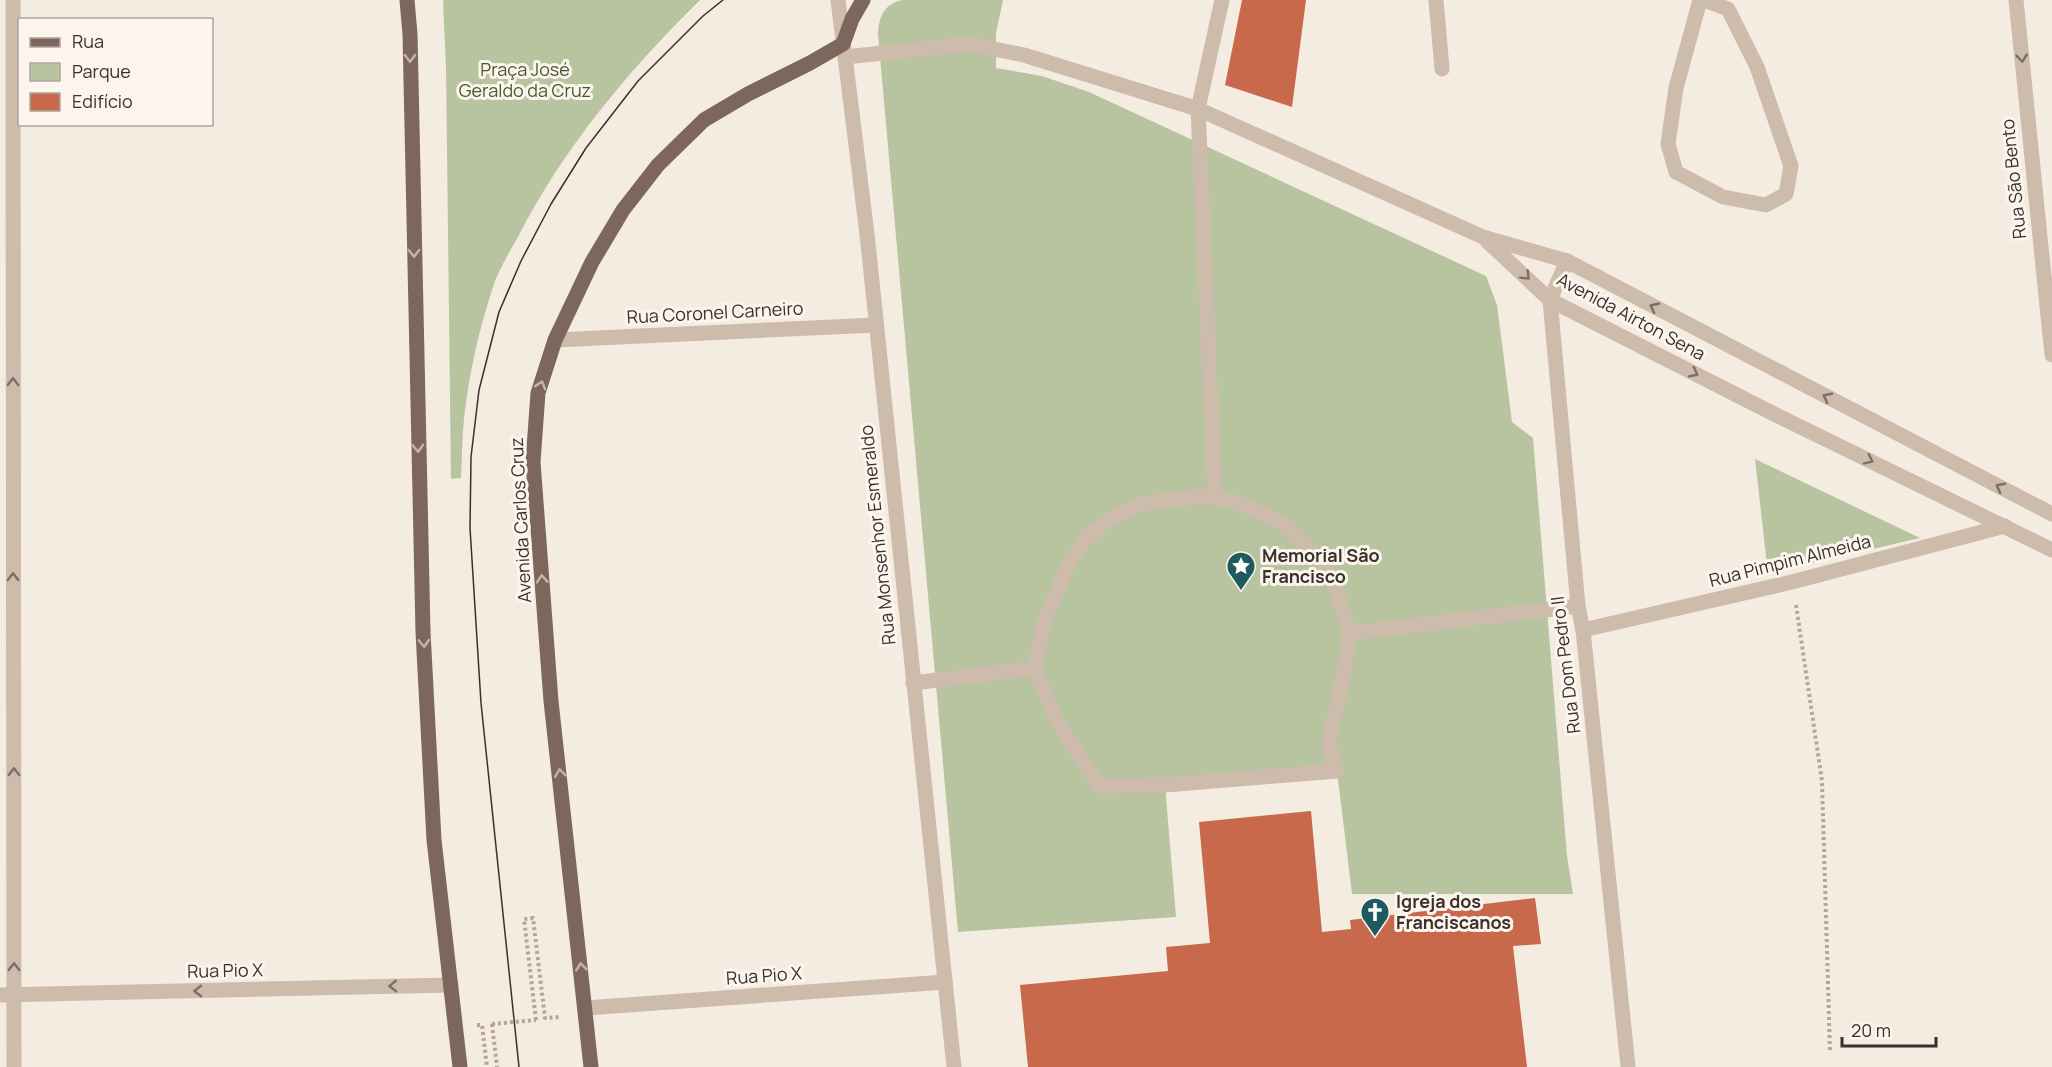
<svg xmlns="http://www.w3.org/2000/svg" width="2052" height="1067" viewBox="0 0 2052 1067" font-family="Manrope,sans-serif">
  <style>
    .green { fill: #b8c4a0 }
    .building { fill: #c8694b }
    .lines { fill: none; stroke-linecap: round; stroke-linejoin: round }
    .path { stroke: #b9a596; stroke-width: 4; stroke-dasharray: 3 3; stroke-linecap: butt }
    .minor { stroke: #cdbbac; stroke-width: 15 }
    .major { stroke: #7d675c; stroke-width: 15 }
    .tram { stroke: #3b302b; stroke-width: 1.5 }
    .path-bridge { stroke: #b9a596; stroke-width: 4; stroke-dasharray: 3 3; stroke-linecap: butt }
    .oneway { stroke: #c2b5ac }
    .oneway2 { stroke: #7d6f65 }
    .labels { text-anchor: middle; stroke-width: 6; stroke-linejoin: round; paint-order: stroke }
    .park-label { font-size: 18px; fill: #4a5a2e; stroke: #fbf5ee }
    .street-label { font-size: 18px; fill: #3b302b; stroke: #fbf5ee }
    .poi-label { font-size: 18px; font-weight: bold; fill: #3b302b; stroke: #fbf5ee; text-anchor: start }
  </style>
  <rect width="100%" height="100%" fill="#f4ebe1"/>
  <g class="green">
    <path d="M443,0H700C629,70 564,147 518,237C510,251 501,266 495,281C480,325 469,373 464,419C462,438 462,458 461,478L451,479L446,68Z"/>
    <path d="M903,0H1003L996,33V68L1042,76L1089,92L1486,276L1497,305L1512,422L1533,438L1567,856L1573,894H1352L1337,771L1165,785L1176,917L958,932L878,34C879,16 884,4 903,0Z"/>
    <polygon points="1755,459 1920,538 1768,573"/>
  </g>
  <g class="building">
    <polygon points="1242,0 1306,0 1292,107 1225,85"/>
    <polygon points="1311,811 1322,932 1351,929 1350,920 1535,898 1541,944 1513,946 1527,1067 1028,1067 1020,985 1168,971 1166,947 1210,943 1199,822"/>
  </g>
  <g class="lines">
    <g class="path">
      <polyline points="1796,605 1822,781 1830,1052"/>
      <polyline points="536,1020 524,919 533,918 545,1018 561,1017"/>
      <polyline points="492,1024 497,1067"/>
      <polyline points="477,1025 482,1025 487,1067"/>
    </g>
    <g class="minor">
      <polyline points="13,0 14,1067"/>
      <polyline points="838,0 867,234 954,1067"/>
      <polyline points="1436,0 1442,69"/>
      <polyline points="1700,0 1676,88 1668,144 1676,172 1723,197 1766,205 1786,194 1791,166 1757,67 1728,9 1704,0"/>
      <polyline points="2016,0 2052,355"/>
      <polyline points="845,57 969,44 1024,55 1198,109 1483,237 1567,261 2052,514"/>
      <polyline points="1487,241 1550,300 1780,417 2052,550"/>
      <polyline points="1567,261 1550,300 1578,606 1583,630 1628,1067"/>
      <polyline points="555,340 876,325"/>
      <polygon points="1203,496 1234,501 1283,523 1307,547 1332,578 1350,633 1342,683 1329,738 1331,755 1337,771 1165,785 1099,786 1055,718 1035,668 1045,618 1071,559 1087,538 1110,519 1139,504"/>
      <polyline points="1215,498 1198,109 1222,0"/>
      <polyline points="1583,630 1792,582 2005,526"/>
      <polyline points="1350,633 1578,606"/>
      <polyline points="913,683 1035,668"/>
      <polyline points="0,995 451,985"/>
      <polyline points="586,1008 945,982"/>
    </g>
    <g class="major">
      <polyline points="407,0 410,34 423,632 434,840 460,1067"/>
      <polyline points="591,1067 551,701 533,462 538,393 555,340 592,262 623,210 658,165 704,120 748,94 810,63 843,44 852,19 863,0"/>
    </g>
    <polyline class="tram" points="519,1067 481,703 470,528 471,457 479,390 499,312 521,261 551,204 586,148 638,81 703,16 723,0"/>
    <polyline class="path-bridge" points="492,1024 536,1020"/>
  </g>
  <defs><path id="oneway-chevron" d="M-2-3.5L2.5 0L-2 3.5" fill="none" stroke-width="1.6" stroke-linecap="round" stroke-linejoin="round" transform="scale(1.5)"/></defs>
  <g class="oneway">
    <use href="#oneway-chevron" transform="translate(410 58) rotate(89)"/>
    <use href="#oneway-chevron" transform="translate(414 253) rotate(89)"/>
    <use href="#oneway-chevron" transform="translate(541 385) rotate(-73)"/>
    <use href="#oneway-chevron" transform="translate(418 448) rotate(88)"/>
    <use href="#oneway-chevron" transform="translate(542 579) rotate(-94)"/>
    <use href="#oneway-chevron" transform="translate(424 643) rotate(87)"/>
    <use href="#oneway-chevron" transform="translate(560 773) rotate(-97)"/>
    <use href="#oneway-chevron" transform="translate(581 967) rotate(-96)"/>
  </g>
  <g class="oneway2">
    <use href="#oneway-chevron" transform="translate(2022 58) rotate(84)"/>
    <use href="#oneway-chevron" transform="translate(1526 276) rotate(45)"/>
    <use href="#oneway-chevron" transform="translate(1654 307) rotate(-152)"/>
    <use href="#oneway-chevron" transform="translate(1694 373) rotate(27)"/>
    <use href="#oneway-chevron" transform="translate(13 382) rotate(-90)"/>
    <use href="#oneway-chevron" transform="translate(1827 397) rotate(-152)"/>
    <use href="#oneway-chevron" transform="translate(1869 460) rotate(26)"/>
    <use href="#oneway-chevron" transform="translate(2000 487) rotate(-152)"/>
    <use href="#oneway-chevron" transform="translate(13 577) rotate(-90)"/>
    <use href="#oneway-chevron" transform="translate(14 772) rotate(-90)"/>
    <use href="#oneway-chevron" transform="translate(14 967) rotate(-90)"/>
    <use href="#oneway-chevron" transform="translate(393 986) rotate(179)"/>
    <use href="#oneway-chevron" transform="translate(198 991) rotate(179)"/>
  </g>
  <defs>
    <g id="sight-pin" transform="scale(1.5)"><path d="M0 17L-7.5 6A9.5 9.5 0 1 1 7.5 6Z" fill="#1f5a5e" stroke="#fbf5ee"/><path d="M0-6L1.8-2.2L6-1.7L2.9 1.2L3.7 5.4L0 3.3L-3.7 5.4L-2.9 1.2L-6-1.7L-1.8-2.2Z" fill="#fff"/></g>
    <g id="church-pin" transform="scale(1.5)"><path d="M0 17L-7.5 6A9.5 9.5 0 1 1 7.5 6Z" fill="#1f5a5e" stroke="#fbf5ee"/><path d="M-1.2-6h2.4v3.5h3.3v2.4h-3.3V6h-2.4V-.1h-3.3v-2.4h3.3Z" fill="#fff"/></g>
  </defs>
  <g fill-rule="evenodd">
    <use href="#sight-pin" x="1241" y="566"/>
    <use href="#church-pin" x="1375" y="912"/>
  </g>
  <g class="labels">
    <g class="park-label">
      <text x="525" y="76">Praça José<tspan x="525" dy="21">Geraldo da Cruz</tspan></text>
    </g>
    <g class="street-label">
      <text transform="translate(2014 179) rotate(-96)" y="6">Rua São Bento</text>
      <text transform="translate(715 313) rotate(-3)" y="6">Rua Coronel Carneiro</text>
      <text transform="translate(1631 317) rotate(28)" y="6">Avenida Airton Sena</text>
      <text transform="translate(521 520) rotate(-93)" y="6">Avenida Carlos Cruz</text>
      <text transform="translate(878 535) rotate(-96)" y="6">Rua Monsenhor Esmeraldo</text>
      <text transform="translate(1790 561) rotate(-14)" y="6">Rua Pimpim Almeida</text>
      <text transform="translate(1566 665) rotate(-97)" y="6">Rua Dom Pedro II</text>
      <text transform="translate(225 971) rotate(-1)" y="6">Rua Pio X</text>
      <text transform="translate(764 976) rotate(-4)" y="6">Rua Pio X</text>
    </g>
    <g class="poi-label">
      <text x="1262" y="562">Memorial São<tspan x="1262" dy="21">Francisco</tspan></text>
      <text x="1396" y="908">Igreja dos<tspan x="1396" dy="21">Franciscanos</tspan></text>
    </g>
  </g>
  <rect x="18" y="18" width="195" height="108" fill="#fbf5ee" stroke="#aea6a0" stroke-width="1.5"/>
  <rect x="30" y="38" width="30" height="9" fill="#7d675c" stroke="#aea6a0" stroke-width="1.5"/>
  <text x="72" y="48" font-size="18" fill="#3b302b">Rua</text>
  <rect x="30" y="63" width="30" height="18" fill="#b8c4a0" stroke="#aea6a0" stroke-width="1.5"/>
  <text x="72" y="78" font-size="18" fill="#3b302b">Parque</text>
  <rect x="30" y="93" width="30" height="18" fill="#c8694b" stroke="#aea6a0" stroke-width="1.5"/>
  <text x="72" y="108" font-size="18" fill="#3b302b">Edifício</text>
  <path d="M1842 1037v9h94v-9" fill="none" stroke="#3b302b" stroke-width="3"/>
  <text x="1851" y="1037" font-size="18" fill="#3b302b" stroke="#fbf5ee" stroke-width="4.5" paint-order="stroke">20 m</text>
</svg>
